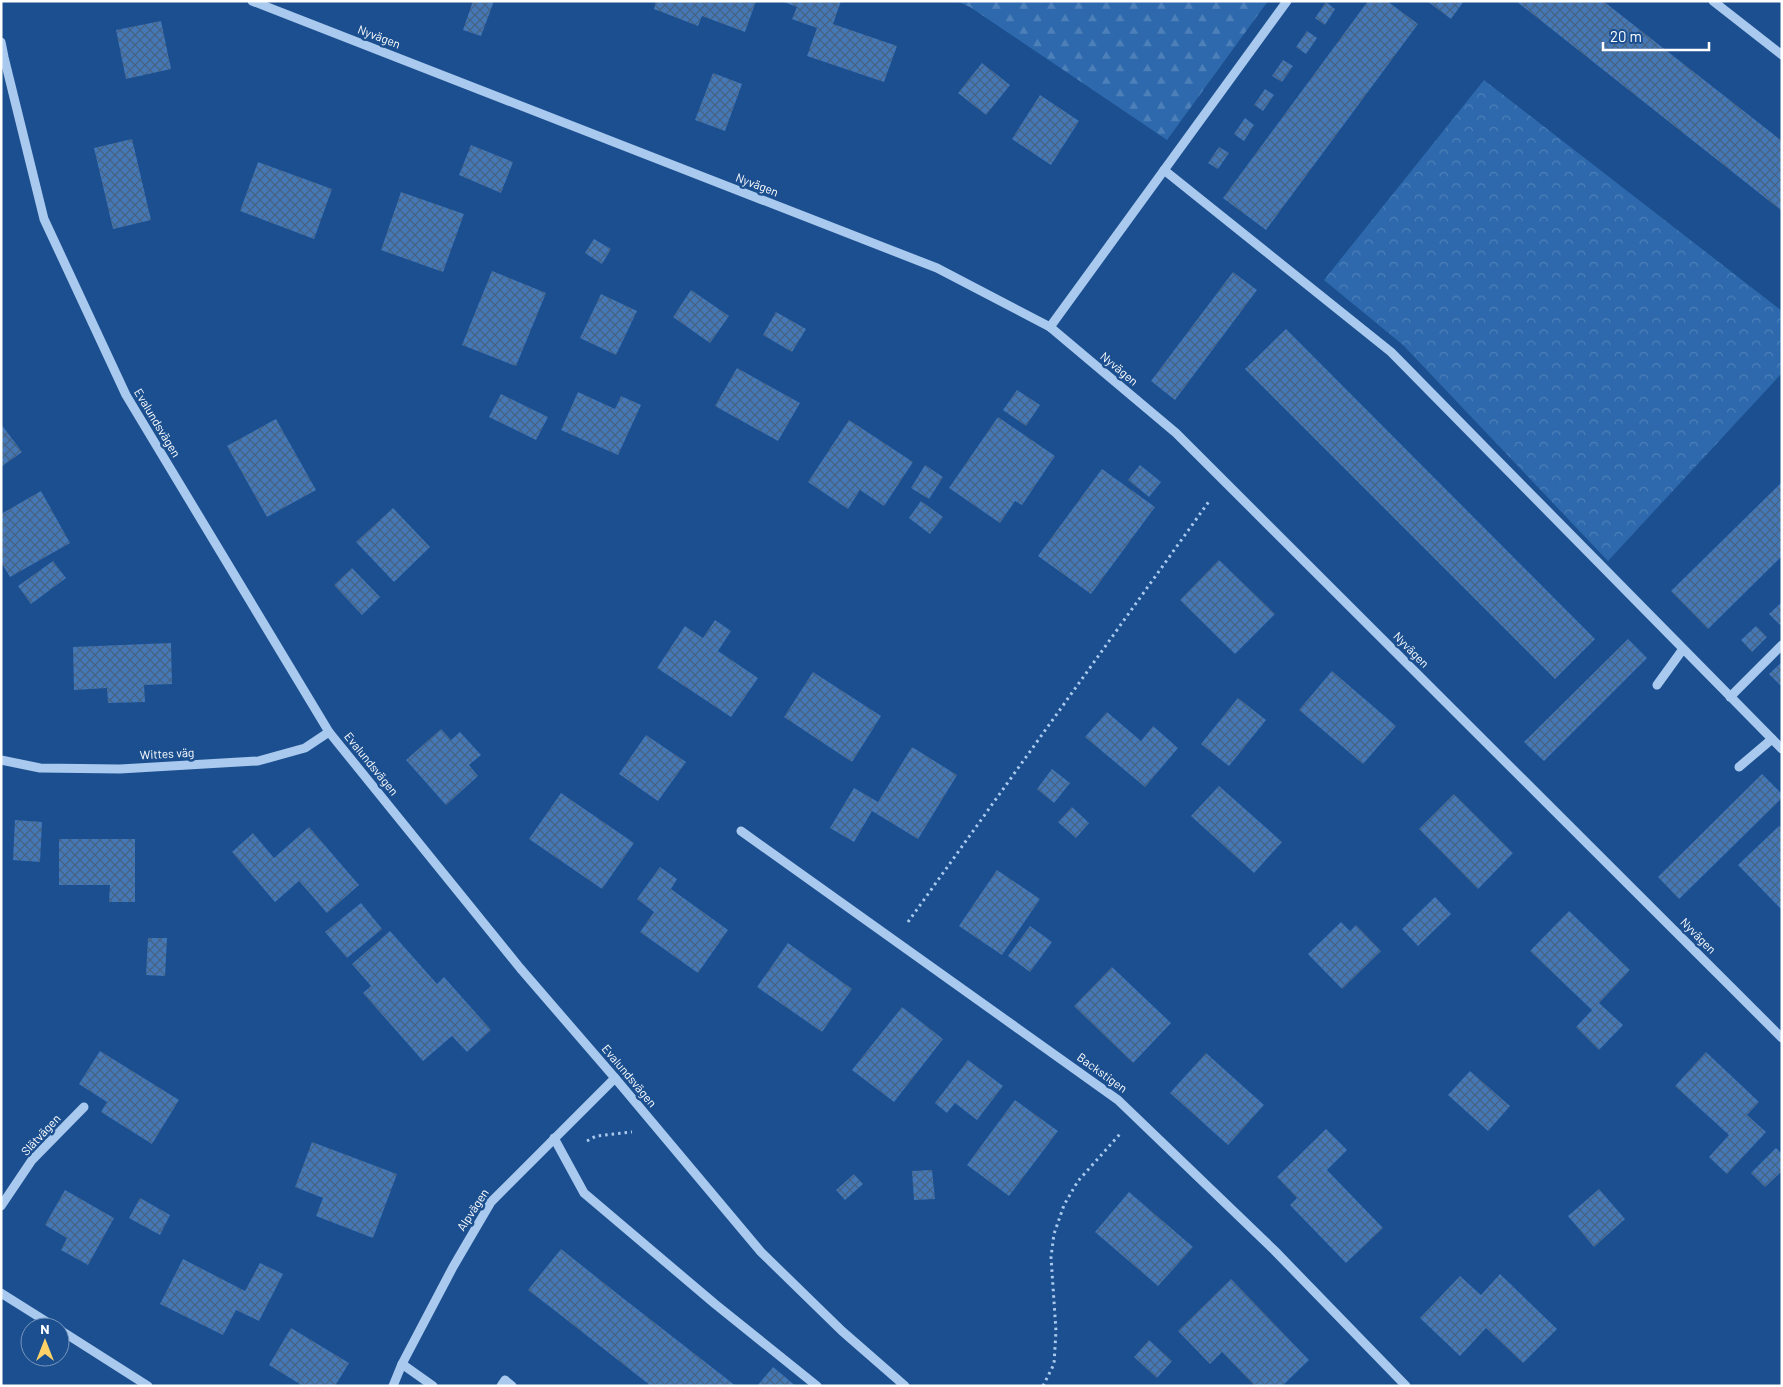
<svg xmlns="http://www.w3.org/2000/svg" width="1783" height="1387" viewBox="0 0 1783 1387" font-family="Barlow,sans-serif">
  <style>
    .forest { fill: url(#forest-firs) }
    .park { fill: url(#park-crowns) }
    .building { fill: url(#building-cross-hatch) }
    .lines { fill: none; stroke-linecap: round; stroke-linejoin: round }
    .path { stroke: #a9c9ee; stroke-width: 3; stroke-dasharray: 2.5 4; stroke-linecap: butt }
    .minor { stroke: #a9c9ee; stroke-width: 9 }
    .labels { text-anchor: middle; stroke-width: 5; stroke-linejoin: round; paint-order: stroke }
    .street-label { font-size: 12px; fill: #fff; stroke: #1b4f8f }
  </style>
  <defs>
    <pattern id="forest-firs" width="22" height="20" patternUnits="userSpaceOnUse" patternTransform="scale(1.25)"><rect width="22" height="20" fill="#2e69ad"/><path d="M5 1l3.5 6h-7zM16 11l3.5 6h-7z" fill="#4d80b9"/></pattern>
    <pattern id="park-crowns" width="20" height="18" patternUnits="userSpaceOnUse" patternTransform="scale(1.25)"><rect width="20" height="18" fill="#2e69ad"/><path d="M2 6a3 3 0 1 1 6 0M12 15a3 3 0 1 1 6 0" fill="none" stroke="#4d80b9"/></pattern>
    <pattern id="building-cross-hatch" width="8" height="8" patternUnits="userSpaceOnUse" patternTransform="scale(1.25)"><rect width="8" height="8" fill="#4478b7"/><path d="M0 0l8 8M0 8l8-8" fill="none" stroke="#486282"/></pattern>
  </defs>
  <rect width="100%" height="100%" fill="#1b4f8f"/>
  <polygon class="forest" points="956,1 1268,1 1167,140 970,7"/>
  <polygon class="park" points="1484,80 1782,311 1782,373 1608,561 1403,345 1324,280"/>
  <g class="building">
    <polygon points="473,1 494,1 481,36 463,30"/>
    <polygon points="656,1 756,1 745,32 702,16 698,26 654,9"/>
    <polygon points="781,1 841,1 833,24 897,46 884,82 807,56 817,28 792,19 797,7"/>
    <polygon points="1368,1 1387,1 1418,24 1266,230 1223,198"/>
    <polygon points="1427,1 1464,1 1451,19"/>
    <polygon points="1516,1 1603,1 1768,130 1782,141 1782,211"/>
    <polygon points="1326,2 1335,9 1325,25 1315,18"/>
    <polygon points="161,21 171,69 126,79 116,30"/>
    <polygon points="1307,31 1317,38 1306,54 1296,47"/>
    <polygon points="1283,60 1293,66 1282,82 1272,76"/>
    <polygon points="982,63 1010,85 986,115 958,93"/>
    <polygon points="713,73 742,84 725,131 695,120"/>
    <polygon points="1265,89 1274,95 1263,111 1254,105"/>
    <polygon points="1040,95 1079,121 1051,165 1012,139"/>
    <polygon points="1245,118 1254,125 1244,141 1234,134"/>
    <polygon points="132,139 151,220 113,229 94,148"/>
    <polygon points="471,145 513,162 501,193 459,175"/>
    <polygon points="1219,147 1229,153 1218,169 1208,163"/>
    <polygon points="258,162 332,189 314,239 240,211"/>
    <polygon points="401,192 464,214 443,272 381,250"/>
    <polygon points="594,239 611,249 602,264 585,253"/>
    <polygon points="492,271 546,293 516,366 462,345"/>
    <polygon points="1233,272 1257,290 1175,400 1151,381"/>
    <polygon points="691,290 729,316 710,343 673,317"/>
    <polygon points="601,294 637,311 616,355 580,338"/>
    <polygon points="776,312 806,329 792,352 763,335"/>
    <polygon points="1286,329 1595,639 1555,679 1245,369"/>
    <polygon points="737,368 800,403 778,441 715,406"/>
    <polygon points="1017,390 1040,405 1026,426 1003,410"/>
    <polygon points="578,392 615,409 621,396 641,405 618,455 561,430"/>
    <polygon points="501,394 548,417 536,440 489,417"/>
    <polygon points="998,417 1055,456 1022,505 1015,501 1000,523 949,488"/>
    <polygon points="276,419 316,490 267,517 227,446"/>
    <polygon points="849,420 913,462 884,506 860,490 848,509 808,482"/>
    <polygon points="1,424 22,452 1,467"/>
    <polygon points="925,465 943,477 929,499 911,488"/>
    <polygon points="1140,465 1161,482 1149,497 1128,480"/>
    <polygon points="1102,469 1155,507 1091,594 1038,556"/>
    <polygon points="1782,482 1782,556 1708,629 1671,591"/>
    <polygon points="41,491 70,543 10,577 1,562 1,514"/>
    <polygon points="921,501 943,517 930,534 909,518"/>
    <polygon points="393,508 430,547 394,582 356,542"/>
    <polygon points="1219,560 1275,614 1235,654 1180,600"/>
    <polygon points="53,561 66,578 31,604 18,586"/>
    <polygon points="352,568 380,597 362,615 334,585"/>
    <polygon points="1782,602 1782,623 1780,625 1769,614"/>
    <polygon points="715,620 731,631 718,651 758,678 731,717 657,668 685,626 703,638"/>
    <polygon points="1756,626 1767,637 1752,652 1741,640"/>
    <polygon points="1628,639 1647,658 1544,761 1524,742"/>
    <polygon points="171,643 172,684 144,685 145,702 108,703 107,688 74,690 73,647"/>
    <polygon points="1782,662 1782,683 1780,685 1769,674"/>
    <polygon points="1332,671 1396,726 1363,764 1299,710"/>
    <polygon points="813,672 881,716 852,762 784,717"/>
    <polygon points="1238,698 1266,720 1229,766 1201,744"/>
    <polygon points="1107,712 1141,741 1153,726 1178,748 1145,787 1085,737"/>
    <polygon points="441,729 451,740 460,732 481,755 469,765 478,776 446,805 406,760"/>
    <polygon points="646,735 686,762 658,801 619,774"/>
    <polygon points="912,747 957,775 918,839 872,811 854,842 830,828 854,788 878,802"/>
    <polygon points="1052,769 1070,783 1054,803 1037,789"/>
    <polygon points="1762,774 1782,794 1782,798 1679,899 1658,877"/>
    <polygon points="1219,786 1282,842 1254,873 1191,816"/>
    <polygon points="561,793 634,843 602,889 529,839"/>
    <polygon points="1454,794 1513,853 1478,889 1419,829"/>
    <polygon points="1072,807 1089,823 1076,838 1058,822"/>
    <polygon points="15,820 42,822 40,862 13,860"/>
    <polygon points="1779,826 1782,829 1782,910 1738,865"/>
    <polygon points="309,827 359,885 327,913 299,881 275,902 232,852 253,833 274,858"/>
    <polygon points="59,839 135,839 135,902 109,902 110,885 59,885"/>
    <polygon points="660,867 677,879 671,889 728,930 698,973 640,932 654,912 637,899"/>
    <polygon points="997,870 1040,899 1002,955 959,926"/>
    <polygon points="1435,897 1451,914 1418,946 1402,929"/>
    <polygon points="361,903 382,929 347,958 325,932"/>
    <polygon points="1569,911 1630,970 1599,1003 1623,1025 1599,1050 1576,1027 1592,1010 1530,951"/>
    <polygon points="1341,922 1350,931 1356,925 1381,951 1342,989 1308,954"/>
    <polygon points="1030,926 1052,942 1030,972 1008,956"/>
    <polygon points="390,931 437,984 444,977 491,1030 467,1052 452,1036 423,1061 363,993 371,986 352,964"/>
    <polygon points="148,938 167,938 165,976 146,975"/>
    <polygon points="788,943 852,989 822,1032 757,987"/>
    <polygon points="1112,967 1171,1023 1133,1063 1074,1006"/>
    <polygon points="902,1007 943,1039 894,1102 852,1070"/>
    <polygon points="100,1051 179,1100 152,1144 101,1112 107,1102 79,1084"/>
    <polygon points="1706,1052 1759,1102 1747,1115 1766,1132 1727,1174 1709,1157 1729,1135 1675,1086"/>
    <polygon points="1206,1053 1264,1105 1228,1145 1170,1093"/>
    <polygon points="968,1060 1003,1086 977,1120 955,1103 947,1113 935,1103"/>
    <polygon points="1470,1071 1510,1106 1488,1131 1448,1095"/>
    <polygon points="1015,1100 1058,1131 1009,1196 967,1165"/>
    <polygon points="1326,1129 1347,1150 1327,1170 1383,1228 1346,1263 1290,1205 1297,1198 1277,1177"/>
    <polygon points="312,1142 397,1174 373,1238 316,1216 323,1198 295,1187"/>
    <polygon points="1776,1148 1782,1154 1782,1171 1765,1187 1751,1173"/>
    <polygon points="932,1170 935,1199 914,1200 912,1171"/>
    <polygon points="854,1174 863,1184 845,1200 836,1190"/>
    <polygon points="1599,1189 1625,1219 1594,1247 1568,1216"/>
    <polygon points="65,1190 114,1218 88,1265 61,1250 67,1238 45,1225"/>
    <polygon points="1129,1192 1193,1247 1158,1286 1095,1232"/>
    <polygon points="140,1198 170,1215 160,1235 129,1218"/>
    <polygon points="561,1249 619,1295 736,1386 651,1386 558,1313 528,1290"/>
    <polygon points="183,1259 245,1291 260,1263 283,1274 259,1321 236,1310 223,1335 160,1304"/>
    <polygon points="1500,1274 1557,1329 1523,1363 1486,1328 1460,1356 1420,1318 1460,1276 1481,1295"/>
    <polygon points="1231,1279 1309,1360 1282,1386 1255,1386 1222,1352 1210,1364 1178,1331"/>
    <polygon points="291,1328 349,1363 335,1386 303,1386 269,1365"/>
    <polygon points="1149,1340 1172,1361 1157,1378 1134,1357"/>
    <polygon points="773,1367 796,1386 757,1386"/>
  </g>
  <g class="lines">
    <g class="path">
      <polyline points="908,922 1210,500"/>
      <polyline points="587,1141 596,1136 632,1132"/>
      <polyline points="1043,1386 1054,1364 1056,1331 1051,1257 1054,1234 1064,1205 1078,1181 1120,1134"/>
    </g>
    <g class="minor">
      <polyline points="252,1 937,268 1050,327 1176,433 1782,1038"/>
      <polyline points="1713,1 1782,55"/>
      <polyline points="1,42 4,57 44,219 126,395 329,732 520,968 615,1078 761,1252 842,1331 905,1386"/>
      <polyline points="1164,170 1391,352 1782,749"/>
      <polyline points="1050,327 1287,1"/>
      <polyline points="1657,685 1683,649"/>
      <polyline points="1730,697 1782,645"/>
      <polyline points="1,760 40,768 120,769 258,761 305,748 329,732"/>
      <polyline points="1739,767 1772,739"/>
      <polyline points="741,831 1118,1100 1274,1250 1406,1386"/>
      <polyline points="554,1138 584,1193 715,1304 817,1386"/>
      <polyline points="1,1206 32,1160 84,1107"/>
      <polyline points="1,1293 55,1327"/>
      <polyline points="60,1330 148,1386"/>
      <polyline points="402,1364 433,1386"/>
      <polyline points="393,1386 402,1364 453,1267 491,1202 615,1078"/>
      <polyline points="501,1386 505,1380 512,1386"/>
    </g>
  </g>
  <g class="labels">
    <g class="street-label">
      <text transform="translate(379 37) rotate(21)" y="4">Nyvägen</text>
      <text transform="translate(757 185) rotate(21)" y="4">Nyvägen</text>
      <text transform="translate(1119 369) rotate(40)" y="4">Nyvägen</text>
      <text transform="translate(157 423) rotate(59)" y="4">Evalundsvägen</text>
      <text transform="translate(1411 650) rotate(45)" y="4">Nyvägen</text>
      <text transform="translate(167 754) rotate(-3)" y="4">Wittes väg</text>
      <text transform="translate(371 764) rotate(51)" y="4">Evalundsvägen</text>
      <text transform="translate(1698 936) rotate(45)" y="4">Nyvägen</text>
      <text transform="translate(1102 1073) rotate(36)" y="4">Backstigen</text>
      <text transform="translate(629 1076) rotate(50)" y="4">Evalundsvägen</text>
      <text transform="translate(41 1135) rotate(-47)" y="4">Slätvägen</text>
      <text transform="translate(473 1210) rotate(-57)" y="4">Alpvägen</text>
    </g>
  </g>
  <rect width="1783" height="1387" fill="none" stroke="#ffffff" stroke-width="5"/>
  <g transform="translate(45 1342)"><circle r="24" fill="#1b4f8f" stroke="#7695bc"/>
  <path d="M0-4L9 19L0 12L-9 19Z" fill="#ffd166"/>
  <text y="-8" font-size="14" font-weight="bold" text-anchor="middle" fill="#ffffff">N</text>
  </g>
  <path d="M1603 42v8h106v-8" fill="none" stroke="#ffffff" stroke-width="2.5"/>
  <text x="1610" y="42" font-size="15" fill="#ffffff" stroke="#1b4f8f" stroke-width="4" paint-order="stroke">20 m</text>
</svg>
